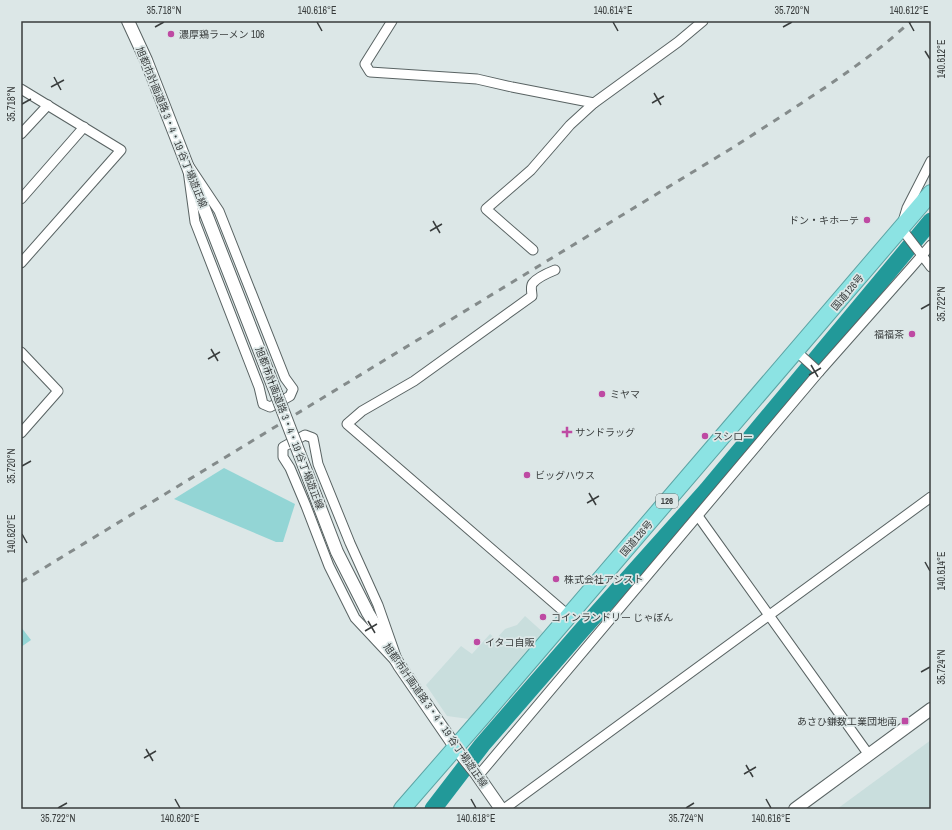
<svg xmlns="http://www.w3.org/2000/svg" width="952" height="830" viewBox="0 0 952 830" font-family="'Archivo Narrow','Noto Sans JP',sans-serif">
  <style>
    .built { fill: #c9dedd }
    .green { fill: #93d5d5 }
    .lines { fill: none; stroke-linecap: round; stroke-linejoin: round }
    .river { stroke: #299; stroke-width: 17 }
    .minor-casing { stroke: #596363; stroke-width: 11 }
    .tertiary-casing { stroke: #596363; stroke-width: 14 }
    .trunk-casing { stroke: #5ca4a4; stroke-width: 18 }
    .minor { stroke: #fff; stroke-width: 9 }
    .tertiary { stroke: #fff; stroke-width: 12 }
    .trunk { stroke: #8ce3e3; stroke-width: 16 }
    .rail { stroke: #848b8b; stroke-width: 3; stroke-dasharray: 7 7; stroke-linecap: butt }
    .tertiary-bridge-casing { stroke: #596363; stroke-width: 14; stroke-linecap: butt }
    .tertiary-bridge { stroke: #fff; stroke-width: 12 }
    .ticks { fill: none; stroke: #393d3d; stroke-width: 1.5 }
    .poi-dot { fill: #be4aa3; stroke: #dce7e7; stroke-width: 1.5 }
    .labels { text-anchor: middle; stroke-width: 3.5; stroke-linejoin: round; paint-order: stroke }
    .shield { fill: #dce7e7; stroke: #6a7070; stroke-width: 1 }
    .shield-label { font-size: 9px; font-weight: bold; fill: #393d3d }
    .poi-label { font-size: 10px; fill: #393d3d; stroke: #dce7e7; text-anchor: start }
    .street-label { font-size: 10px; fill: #393d3d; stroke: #dce7e7 }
    .neatline { fill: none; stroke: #393d3d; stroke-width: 1.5 }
    .ticks-label { font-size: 10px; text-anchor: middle; fill: #393d3d }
  </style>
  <rect width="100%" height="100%" fill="#dce7e7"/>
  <g class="built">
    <polygon points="525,616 545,634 469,719 447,716 426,685 461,646 472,654 490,634 496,639 505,629 517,625"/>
    <polygon points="931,740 931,809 837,809"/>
  </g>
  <g class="green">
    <polygon points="224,468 295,504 283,542 276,542 174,499"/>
    <polygon points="21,627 31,640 21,647"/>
  </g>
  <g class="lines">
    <polyline class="river" points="433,809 482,745 581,631 707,490 931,221"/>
    <g class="minor-casing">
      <g id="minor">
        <polyline points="392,21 365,64 370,72 477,79 512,87 594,103"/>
        <polyline points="21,89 121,150 21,263"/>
        <polyline points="21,134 48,105"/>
        <polyline points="931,161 907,208 901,228 931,267"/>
        <polygon points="187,163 219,211 285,378 293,389 290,396 270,407 263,404 259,387 195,222"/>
        <polyline points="21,199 84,127"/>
        <polyline points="533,250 486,209 531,170 570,125 594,103 678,42 703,21"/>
        <path d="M555,270C550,272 537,278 533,283C530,286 532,292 532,296L414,381L362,411L347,424L569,616"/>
        <polyline points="796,351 819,372"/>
        <polyline points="21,352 58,391 21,433"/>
        <polygon points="305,435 313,438 318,464 350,543 378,605 399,665 355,618 329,566 306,506 290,468 283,457 283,447"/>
        <polyline points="698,516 869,755"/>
        <polyline points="478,776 819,372 911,268 931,245"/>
        <polyline points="504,809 931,497"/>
      </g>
    </g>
    <g class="tertiary-casing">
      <g id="tertiary">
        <polyline points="128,21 146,60 276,393"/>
        <polyline points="296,445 337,552 368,613 399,665 456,748 476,773 501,809"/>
        <polyline points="795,809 931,709"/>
      </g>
    </g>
    <g class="trunk-casing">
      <polyline id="trunk" points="402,809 483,716 931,193"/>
    </g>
    <use href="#minor" class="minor"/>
    <use href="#tertiary" class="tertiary"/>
    <use href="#trunk" class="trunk"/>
    <path class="rail" d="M21,582L737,145C786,113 835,83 881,47C891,39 901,30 911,21"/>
    <g class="tertiary-bridge-casing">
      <polyline id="tertiary-bridge" points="276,393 296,445"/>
    </g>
    <use href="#tertiary-bridge" class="tertiary-bridge"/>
  </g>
  <path class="ticks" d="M317,22L322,31M613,22L618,31M909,22L914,31M155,27L164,22M783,27L792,22M925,51L930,59M54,77L61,90M51,87L64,80M654,93L661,105M652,103L664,96M22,104L31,99M433,221L440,233M430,231L442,224M921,309L930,304M211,349L218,361M208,359L220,352M811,365L818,377M809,375L821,368M22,466L31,461M589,493L596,505M587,503L599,496M22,534L27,543M925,562L930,571M368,621L375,633M365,631L377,624M921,672L930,667M146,749L153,761M144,758L156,751M746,765L753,777M744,774L756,767M175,799L180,808M471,799L476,808M766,799L771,808M58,808L67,803M686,808L694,803"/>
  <g class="poi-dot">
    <circle cx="171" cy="34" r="4"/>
    <circle cx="867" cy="220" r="4"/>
    <circle cx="912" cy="334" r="4"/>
    <circle cx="602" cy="394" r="4"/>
    <path d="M565 426h4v4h4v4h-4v4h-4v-4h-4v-4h4z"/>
    <circle cx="705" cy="436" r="4"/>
    <circle cx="527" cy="475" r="4"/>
    <circle cx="556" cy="579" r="4"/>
    <circle cx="543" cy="617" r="4"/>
    <circle cx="477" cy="642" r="4"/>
    <rect x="901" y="717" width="8" height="8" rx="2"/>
  </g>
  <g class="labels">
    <rect class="shield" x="656" y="494" width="22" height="14" rx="3"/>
    <g class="shield-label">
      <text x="667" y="504">126</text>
    </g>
    <g class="poi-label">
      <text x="179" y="38">濃厚鶏ラーメン 106</text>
      <text x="859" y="224" text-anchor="end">ドン・キホーテ</text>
      <text x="904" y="338" text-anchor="end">福福茶</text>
      <text x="610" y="398">ミヤマ</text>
      <text x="575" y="436">サンドラッグ</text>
      <text x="713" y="440">スシロー</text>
      <text x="535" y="479">ビッグハウス</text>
      <text x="564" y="583">株式会社アシスト</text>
      <text x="551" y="621">コインランドリー じゃぼん</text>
      <text x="485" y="646">イタコ自販</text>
      <text x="897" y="725" text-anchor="end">あさひ鎌数工業団地南</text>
    </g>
    <g class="street-label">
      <text transform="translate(172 127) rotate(68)" y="4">旭都市計画道路 3・4・19 谷丁場遊正線</text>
      <text transform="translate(847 292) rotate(-50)" y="4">国道126号</text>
      <text transform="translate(290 428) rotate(69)" y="4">旭都市計画道路 3・4・19 谷丁場遊正線</text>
      <text transform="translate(636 538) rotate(-49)" y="4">国道126号</text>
      <text transform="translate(436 715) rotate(55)" y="4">旭都市計画道路 3・4・19 谷丁場遊正線</text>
    </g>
  </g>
  <rect width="952" height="830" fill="none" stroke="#dce7e7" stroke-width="44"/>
  <rect x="22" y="22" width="908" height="786" class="neatline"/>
  <g class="ticks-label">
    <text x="164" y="14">35.718°N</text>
    <text x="317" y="14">140.616°E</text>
    <text x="613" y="14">140.614°E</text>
    <text x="792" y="14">35.720°N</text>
    <text x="909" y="14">140.612°E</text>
    <text transform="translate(941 59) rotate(-90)" y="4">140.612°E</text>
    <text transform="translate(11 104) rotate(-90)" y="4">35.718°N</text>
    <text transform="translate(941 304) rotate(-90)" y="4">35.722°N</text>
    <text transform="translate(11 466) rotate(-90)" y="4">35.720°N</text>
    <text transform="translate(11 534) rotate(-90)" y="4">140.620°E</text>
    <text transform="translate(941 571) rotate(-90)" y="4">140.614°E</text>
    <text transform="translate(941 667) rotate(-90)" y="4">35.724°N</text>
    <text x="58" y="822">35.722°N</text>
    <text x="180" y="822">140.620°E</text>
    <text x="476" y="822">140.618°E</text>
    <text x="686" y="822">35.724°N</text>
    <text x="771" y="822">140.616°E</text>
  </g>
</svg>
